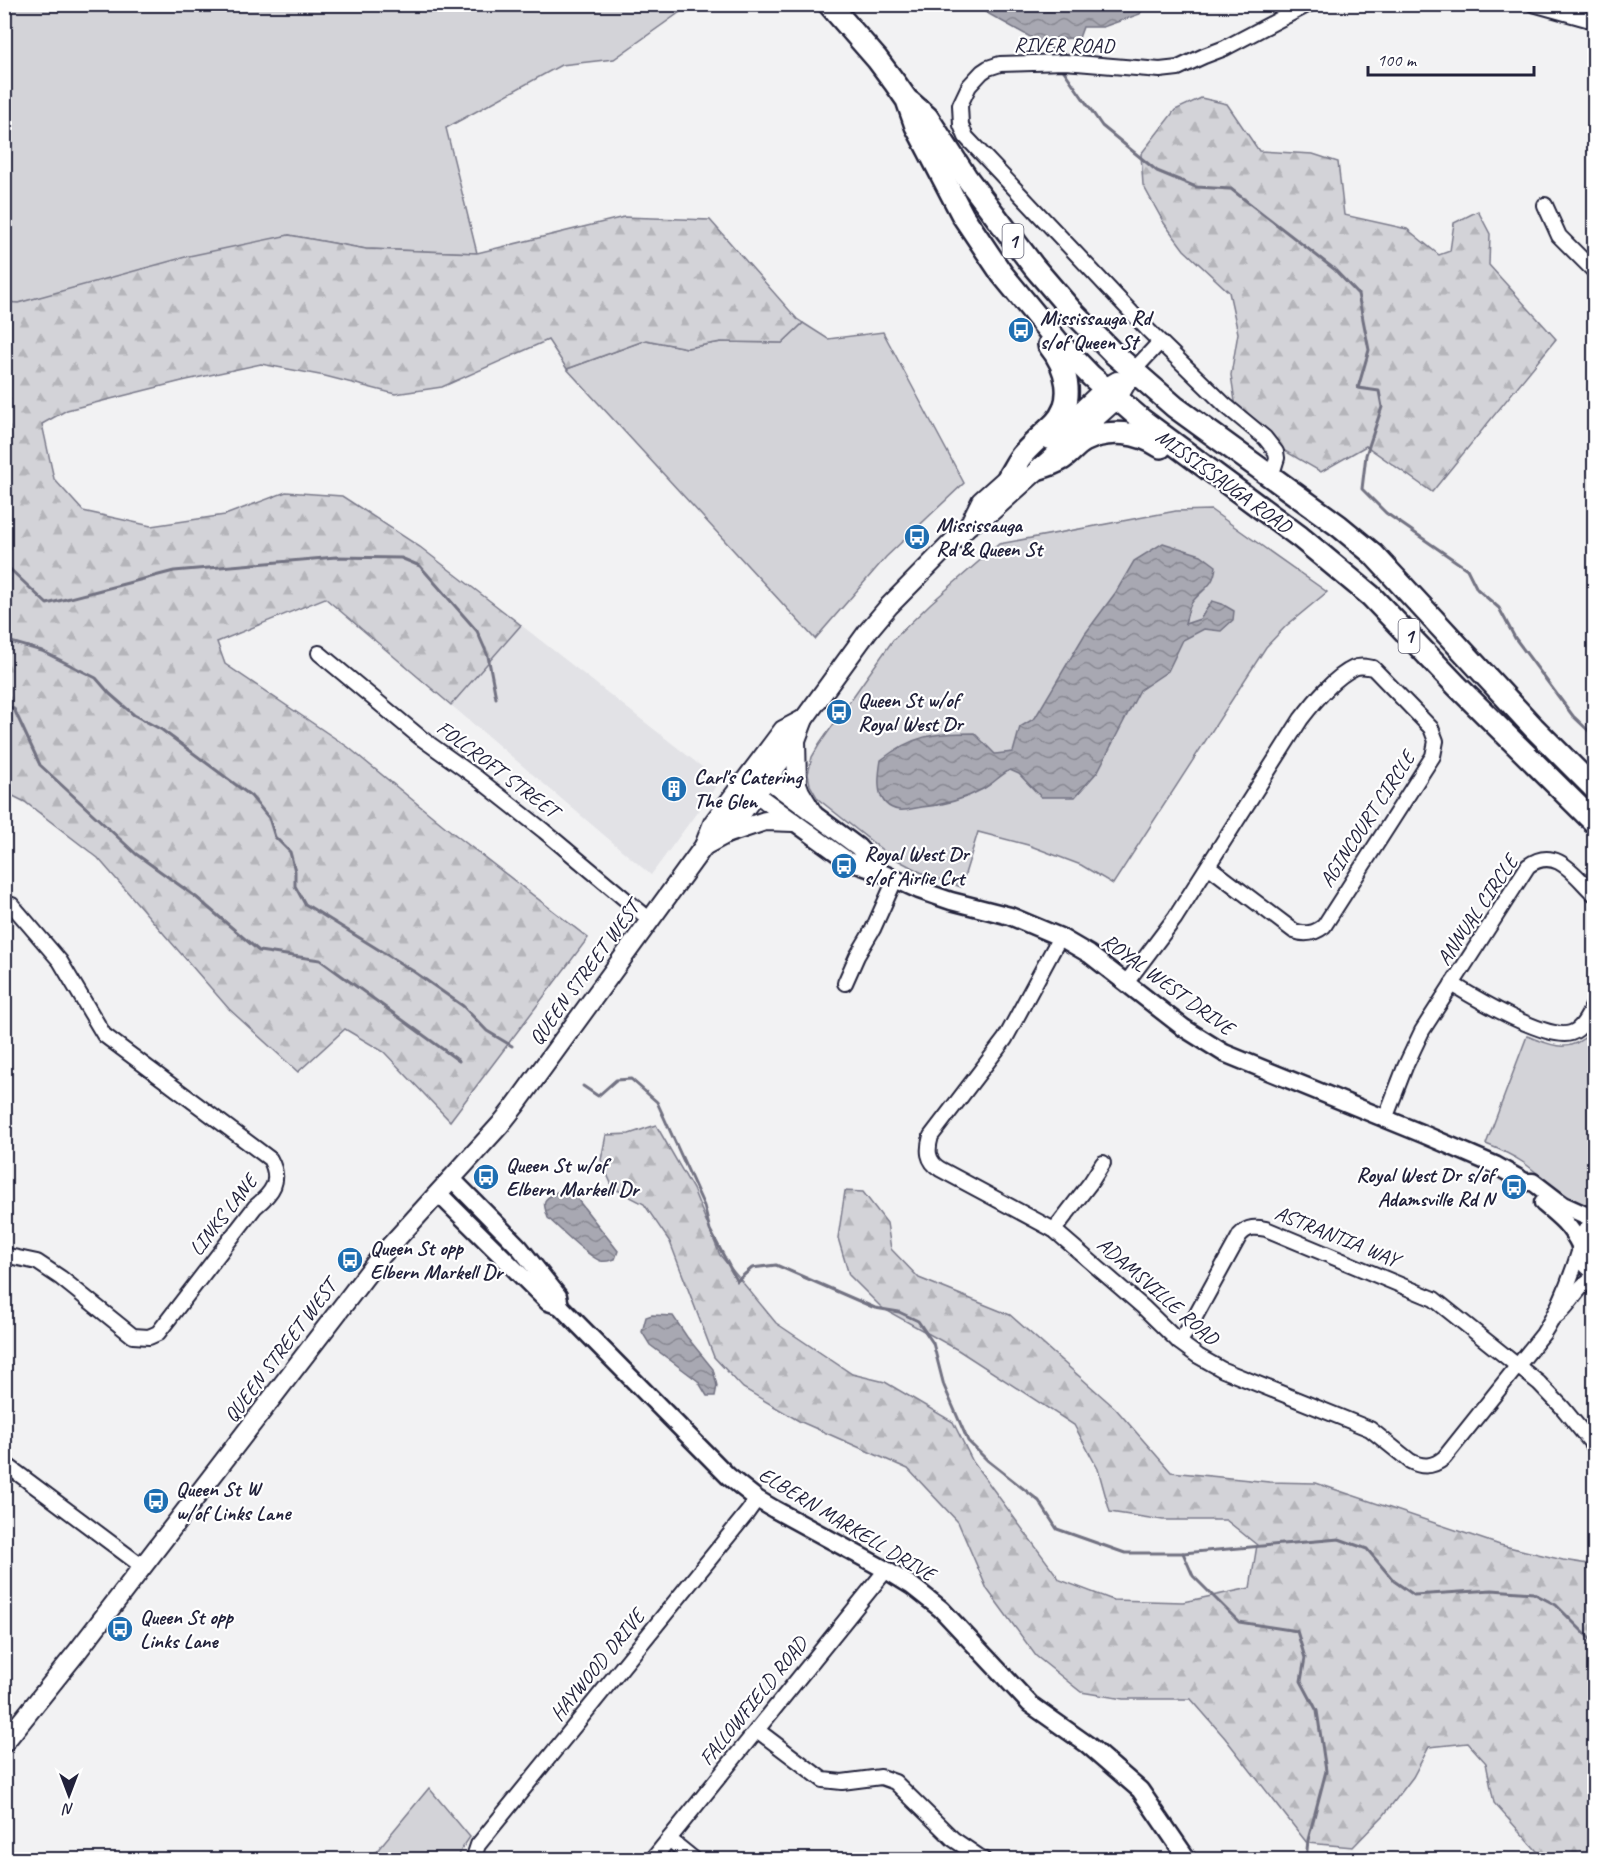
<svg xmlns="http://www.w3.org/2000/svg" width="1599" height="1864" viewBox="0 0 1599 1864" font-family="Caveat,sans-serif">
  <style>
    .built { fill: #e2e2e6 }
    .green { fill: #d3d3d8; stroke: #7a7a8a; stroke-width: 1.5 }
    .forest { fill: url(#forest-firs); stroke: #7a7a8a; stroke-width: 1.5 }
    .water { fill: url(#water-waves); stroke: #727282; stroke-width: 1.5 }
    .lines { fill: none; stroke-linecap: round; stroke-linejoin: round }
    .stream { stroke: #727282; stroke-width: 3 }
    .minor-casing { stroke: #22223b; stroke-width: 18 }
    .tertiary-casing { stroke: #22223b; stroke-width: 21 }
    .secondary-casing { stroke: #22223b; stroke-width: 22 }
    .primary-casing { stroke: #22223b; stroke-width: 26 }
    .minor { stroke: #fff; stroke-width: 14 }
    .tertiary { stroke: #fff; stroke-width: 16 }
    .secondary { stroke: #fff; stroke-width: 18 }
    .primary { stroke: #fff; stroke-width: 21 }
    .labels { text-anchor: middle; stroke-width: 4.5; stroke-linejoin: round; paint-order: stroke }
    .shield { fill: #fff; stroke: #646476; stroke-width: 1.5 }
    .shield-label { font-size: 20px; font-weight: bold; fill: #22223b }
    .street-label { font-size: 21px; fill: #22223b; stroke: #fff }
    .poi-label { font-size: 21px; font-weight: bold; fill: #22223b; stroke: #fff; text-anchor: start }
  </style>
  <defs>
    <pattern id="forest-firs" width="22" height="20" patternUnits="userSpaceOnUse" patternTransform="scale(1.5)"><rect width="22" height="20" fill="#d3d3d8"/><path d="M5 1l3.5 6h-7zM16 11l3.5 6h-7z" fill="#b5b5ba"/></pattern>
    <pattern id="water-waves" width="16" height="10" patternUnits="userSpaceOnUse" patternTransform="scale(1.5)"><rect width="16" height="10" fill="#a8a8b2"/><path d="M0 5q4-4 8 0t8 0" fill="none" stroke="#888892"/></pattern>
  </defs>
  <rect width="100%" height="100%" fill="#f2f2f3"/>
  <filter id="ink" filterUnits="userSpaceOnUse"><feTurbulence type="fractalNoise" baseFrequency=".0167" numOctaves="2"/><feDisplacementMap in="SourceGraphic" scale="12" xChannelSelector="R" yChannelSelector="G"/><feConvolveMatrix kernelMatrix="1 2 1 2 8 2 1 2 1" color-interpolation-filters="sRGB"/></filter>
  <g filter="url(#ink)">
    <polygon class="built" points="521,625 720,781 651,875 451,705"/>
    <g class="green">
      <polygon points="5,5 690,5 614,59 561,65 446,128 477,253 366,249 289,235 18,303 5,302"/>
      <polygon points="803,323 828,339 883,332 964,483 886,557 815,639 567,369 646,340 687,348 721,342 782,343"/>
      <polygon points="1211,510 1327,592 1286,626 1266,647 1113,884 1081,865 1028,845 978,832 961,887 924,874 890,856 818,799 810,785 808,774 812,757 819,745 893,640 931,603 999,544 1176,511"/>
      <path d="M1590,1033L1594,1036V1207C1566,1201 1546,1179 1524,1163C1512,1155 1499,1149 1486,1144L1527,1036C1551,1045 1568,1055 1590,1033Z"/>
      <polygon points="429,1788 470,1837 461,1850 458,1859 370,1859"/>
    </g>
    <g class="forest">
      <polygon points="1201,98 1227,104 1259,151 1313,154 1338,162 1344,215 1407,229 1439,255 1450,251 1454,223 1478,211 1490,234 1489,265 1556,339 1432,492 1366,446 1321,472 1283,450 1236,408 1231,375 1238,333 1229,292 1184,250 1164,223 1143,185 1141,154 1175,110"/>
      <polygon points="624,217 710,220 797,319 803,323 782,343 721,342 687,348 646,340 567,369 548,340 442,387 395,394 325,376 261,364 182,381 67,410 42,424 54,479 83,511 151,526 225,515 286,492 342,496 420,547 521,625 451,705 325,598 217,642 225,664 348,747 448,829 588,938 450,1121 384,1052 345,1029 298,1072 229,1009 98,858 25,802 5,792 5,302 18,303 189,256 289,235 366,249 477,253"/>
      <polygon points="656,1125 693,1189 720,1255 776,1323 852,1374 885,1382 953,1422 973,1462 1060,1580 1113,1600 1183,1602 1250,1588 1257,1545 1226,1520 1163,1520 1110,1512 1098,1469 1074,1425 958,1350 882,1308 849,1275 838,1238 845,1191 863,1192 887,1223 891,1249 919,1278 1010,1315 1115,1408 1171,1472 1269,1482 1316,1483 1500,1545 1563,1560 1594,1565 1594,1859 1544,1859 1494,1803 1486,1763 1468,1743 1429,1747 1413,1777 1384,1815 1353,1847 1307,1843 1225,1738 1191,1699 1123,1699 1081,1692 1036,1656 987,1589 958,1522 908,1469 799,1421 743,1388 714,1357 670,1242 644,1204 613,1188 601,1160 606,1135 629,1134"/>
    </g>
    <g class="water">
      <polygon points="965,5 1145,5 1140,14 1103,27 1083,27 1079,38 1050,39 1039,42 980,9"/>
      <path d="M1163,543L1201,555L1216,566C1214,586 1205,587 1193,601C1188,607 1187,617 1185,624L1200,619L1212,601L1222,604L1234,611L1233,620L1221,631L1204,629L1183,640L1168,671L1140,690L1098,771L1075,797H1041L1019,774L1010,770C1000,775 993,784 983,789C963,800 945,805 922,807C915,808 906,811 899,810C874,806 878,778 881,760C913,735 933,733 974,733L995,754L1013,752L1020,727L1035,718L1085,634L1116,592L1134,561Z"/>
      <path d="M559,1191L574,1195L618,1251L615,1259C611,1260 606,1262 601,1261C589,1258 558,1227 548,1218C541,1199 544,1199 559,1191Z"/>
      <polygon points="652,1315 673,1316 687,1337 713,1369 717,1386 715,1396 707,1396 698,1381 650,1345 642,1332 646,1317"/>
    </g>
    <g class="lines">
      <g class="stream">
        <polyline points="1050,39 1052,51"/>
        <polyline points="1064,71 1102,126 1157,171 1196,187 1231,189 1334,269 1358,294 1369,350 1358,388 1379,391 1382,407 1366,455 1362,489 1386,513 1467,569 1477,589 1499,608 1515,638 1573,716 1594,736"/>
        <polyline points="4,567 10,569 47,604 174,571 336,557 401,558 420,566 477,631 488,656 496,698"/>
        <polyline points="4,640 42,651 96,678 110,694 134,715 162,730 251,796 269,818 275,837 290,852 295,871 295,886 305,904 413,971 463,1006 487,1031 512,1046"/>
        <polyline points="4,704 14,709 40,765 136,854 196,897 259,951 320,960 459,1061"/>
        <polyline points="583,1086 598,1096 616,1080 631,1079 657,1102 704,1206 710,1230 737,1281 752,1268 776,1265 875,1308 899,1312 918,1321 933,1343 944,1386 968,1441 987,1460 1039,1501 1057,1529 1125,1553 1183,1553 1339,1539 1367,1549 1394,1581 1414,1595 1492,1590 1533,1593 1556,1605 1594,1643"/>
        <polyline points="1183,1553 1193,1576 1239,1622 1297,1631 1305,1658 1301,1681 1317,1711 1326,1771 1308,1840 1306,1860"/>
      </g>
      <g class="minor-casing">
        <g id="minor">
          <polyline points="1533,4 1594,21"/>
          <polyline points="1545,205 1559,236 1594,271"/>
          <polyline points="1133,371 1160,342"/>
          <polyline points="1271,477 1277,458 1276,452 1265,438 1225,405 1148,330 966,137 961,125 960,105 969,86 982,72 988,68 1000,64 1065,62 1160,70 1178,68 1204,56 1225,48 1309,4"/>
          <polyline points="319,653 421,738 477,778 544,831 650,920"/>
          <path d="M4,903L12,905L60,961L104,1035L270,1159C282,1181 272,1193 255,1207L158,1333L149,1337L133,1336L61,1278L37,1262L4,1255"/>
          <path d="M1060,937L1005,1039L931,1136C927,1150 927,1161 940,1169L1054,1230L1143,1307L1179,1342L1198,1356L1223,1370L1370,1429L1410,1461C1423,1468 1433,1467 1444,1458L1543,1334C1559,1309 1571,1278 1580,1249"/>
          <polyline points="845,983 857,956 873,929 895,880"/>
          <path d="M1126,983L1175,918L1301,719C1314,702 1334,677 1354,668C1360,665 1367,667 1373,668L1431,728L1436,741L1433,756L1324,926C1314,934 1305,935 1294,931L1208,866"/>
          <path d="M1452,984C1475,998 1547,1041 1571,1033C1583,1029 1589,1014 1594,1004"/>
          <path d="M1385,1119L1405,1067L1422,1031L1528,866C1556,845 1575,876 1594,894"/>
          <polyline points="1054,1230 1091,1182 1103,1163"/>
          <path d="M1555,1317C1571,1306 1576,1286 1594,1278"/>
          <path d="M1179,1342L1189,1328L1240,1235C1248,1226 1256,1227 1266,1229L1434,1299L1539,1383L1562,1407L1594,1446"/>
          <polyline points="4,1463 143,1567"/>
          <polyline points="757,1730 823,1780 842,1782 881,1777 895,1782 953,1839 984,1860"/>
          <polyline points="669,1839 695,1860"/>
          <polyline points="473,1860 478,1845 747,1513 757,1499"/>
          <polyline points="652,1860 886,1570"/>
        </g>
      </g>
      <g class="tertiary-casing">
        <g id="tertiary">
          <polyline points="757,772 858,847 879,870"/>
          <polyline points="745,786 848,861 882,873 919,890 951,901 1010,916 1060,937 1089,954 1184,1028 1224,1053 1423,1134 1495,1165 1525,1182 1533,1182 1563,1205 1594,1219"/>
          <polyline points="451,1178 519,1247 558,1296 560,1306"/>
          <polyline points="438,1193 548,1302 560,1306 728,1476 757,1499 774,1509 886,1570 912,1586 941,1609 1030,1704 1088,1745 1140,1790 1188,1860"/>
          <path d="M1543,1203C1560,1217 1570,1225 1580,1245"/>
          <path d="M1594,1224C1575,1236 1576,1260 1594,1271"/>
        </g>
      </g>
      <g class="secondary-casing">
        <g id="secondary">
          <polyline points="1050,440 1105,388 1117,381"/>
          <polyline points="969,525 981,501 1018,468"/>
          <polyline points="796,740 797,784 800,792 812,812"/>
          <polyline points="726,834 765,821 793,822"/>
          <polyline points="704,846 726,834 796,740 804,719 868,631 889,606 969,525 992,511 1117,399 1133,371"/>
          <polyline points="4,1743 77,1652 381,1256 500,1125 515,1106 704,846 713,823 783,730 804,719"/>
        </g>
      </g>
      <g class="primary-casing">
        <g id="primary">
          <polyline points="829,4 877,59 895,83 907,100 916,126 963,216 1002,274 1057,341 1091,376 1142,420 1300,537 1371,596 1457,686 1594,822"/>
          <polyline points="910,102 927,117 966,177 1034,267 1070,309 1113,353 1175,407 1339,526 1373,554 1534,728 1594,788"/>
          <path d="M1040,468C1047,466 1055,463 1062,459C1070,454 1075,446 1084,441C1108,428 1139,432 1161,447"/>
          <path d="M1009,476C1014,468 1018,459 1024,453C1034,442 1045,433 1055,423C1076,400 1067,367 1049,345"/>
        </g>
      </g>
      <use href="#minor" class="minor"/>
      <use href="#tertiary" class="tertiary"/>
      <use href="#secondary" class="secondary"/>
      <use href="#primary" class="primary"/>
    </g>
  </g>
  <defs>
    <g id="bus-disc" transform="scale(1.35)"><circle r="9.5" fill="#1f6fb2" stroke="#fff"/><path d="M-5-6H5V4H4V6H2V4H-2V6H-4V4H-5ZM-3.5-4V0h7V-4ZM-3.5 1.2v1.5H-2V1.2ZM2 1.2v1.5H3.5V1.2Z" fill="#fff"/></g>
    <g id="building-disc" transform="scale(1.35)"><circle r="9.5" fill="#1f6fb2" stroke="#fff"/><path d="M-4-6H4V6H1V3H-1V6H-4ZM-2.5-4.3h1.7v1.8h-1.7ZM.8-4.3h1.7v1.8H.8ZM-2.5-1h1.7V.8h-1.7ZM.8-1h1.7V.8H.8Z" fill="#fff"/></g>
  </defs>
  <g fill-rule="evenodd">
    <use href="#bus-disc" x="1021" y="330"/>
    <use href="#bus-disc" x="917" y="537"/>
    <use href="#bus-disc" x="839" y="712"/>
    <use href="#building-disc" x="674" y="789"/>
    <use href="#bus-disc" x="844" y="866"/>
    <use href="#bus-disc" x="486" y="1177"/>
    <use href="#bus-disc" x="1514" y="1187"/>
    <use href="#bus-disc" x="350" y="1260"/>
    <use href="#bus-disc" x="156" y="1501"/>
    <use href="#bus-disc" x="120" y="1629"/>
  </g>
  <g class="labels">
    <g class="shield">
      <rect x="1002.5" y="224" width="21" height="34" rx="4.5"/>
      <rect x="1398.5" y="619" width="21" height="34" rx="4.5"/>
    </g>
    <g class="shield-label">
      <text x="1013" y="248">1</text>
      <text x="1409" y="643">1</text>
    </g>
    <g class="street-label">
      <text transform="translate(1064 45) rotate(1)" y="7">RIVER ROAD</text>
      <text transform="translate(1224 481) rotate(36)" y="7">MISSISSAUGA ROAD</text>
      <text transform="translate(498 769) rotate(37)" y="7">FOLCROFT STREET</text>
      <text transform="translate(1367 819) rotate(-57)" y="7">AGINCOURT CIRCLE</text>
      <text transform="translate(1477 910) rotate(-56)" y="7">ANNUAL CIRCLE</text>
      <text transform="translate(584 973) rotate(-54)" y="7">QUEEN STREET WEST</text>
      <text transform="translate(1168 984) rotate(36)" y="7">ROYAL WEST DRIVE</text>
      <text transform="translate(223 1215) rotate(-52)" y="7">LINKS LANE</text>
      <text transform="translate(1337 1236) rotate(22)" y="7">ASTRANTIA WAY</text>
      <text transform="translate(1158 1291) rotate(41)" y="7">ADAMSVILLE ROAD</text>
      <text transform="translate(280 1351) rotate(-53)" y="7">QUEEN STREET WEST</text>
      <text transform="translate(847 1524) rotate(31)" y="7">ELBERN MARKELL DRIVE</text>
      <text transform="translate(597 1665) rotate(-51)" y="7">HAYWOOD DRIVE</text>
      <text transform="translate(753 1701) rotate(-51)" y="7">FALLOWFIELD ROAD</text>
    </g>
    <g class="poi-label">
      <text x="1040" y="325">Mississauga Rd<tspan x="1040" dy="24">s/of Queen St</tspan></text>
      <text x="936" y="532">Mississauga<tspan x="936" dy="24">Rd &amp; Queen St</tspan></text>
      <text x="858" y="707">Queen St w/of<tspan x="858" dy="24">Royal West Dr</tspan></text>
      <text x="694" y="784">Carl's Catering<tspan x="694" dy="24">The Glen</tspan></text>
      <text x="864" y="861">Royal West Dr<tspan x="864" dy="24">s/of Airlie Crt</tspan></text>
      <text x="506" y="1172">Queen St w/of<tspan x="506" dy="24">Elbern Markell Dr</tspan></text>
      <text x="1494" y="1182" text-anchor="end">Royal West Dr s/of<tspan x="1494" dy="24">Adamsville Rd N</tspan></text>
      <text x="370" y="1255">Queen St opp<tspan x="370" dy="24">Elbern Markell Dr</tspan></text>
      <text x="176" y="1496">Queen St W<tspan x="176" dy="24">w/of Links Lane</tspan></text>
      <text x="140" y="1624">Queen St opp<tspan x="140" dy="24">Links Lane</tspan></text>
    </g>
  </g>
  <rect width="1599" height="1864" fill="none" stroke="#fff" stroke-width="24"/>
  <rect x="12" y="12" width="1575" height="1840" fill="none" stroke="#22223b" stroke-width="2" filter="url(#ink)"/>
  <g transform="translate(69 1795) rotate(180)" stroke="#ffffff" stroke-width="4.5" paint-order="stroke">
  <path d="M0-4.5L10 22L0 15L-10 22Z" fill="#22223b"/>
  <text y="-9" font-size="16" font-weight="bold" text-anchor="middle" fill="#22223b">N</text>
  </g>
  <path d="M1368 66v9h166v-9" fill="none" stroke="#22223b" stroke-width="3"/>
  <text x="1377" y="66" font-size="18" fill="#22223b" stroke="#ffffff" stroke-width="4.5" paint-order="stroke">100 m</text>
</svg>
